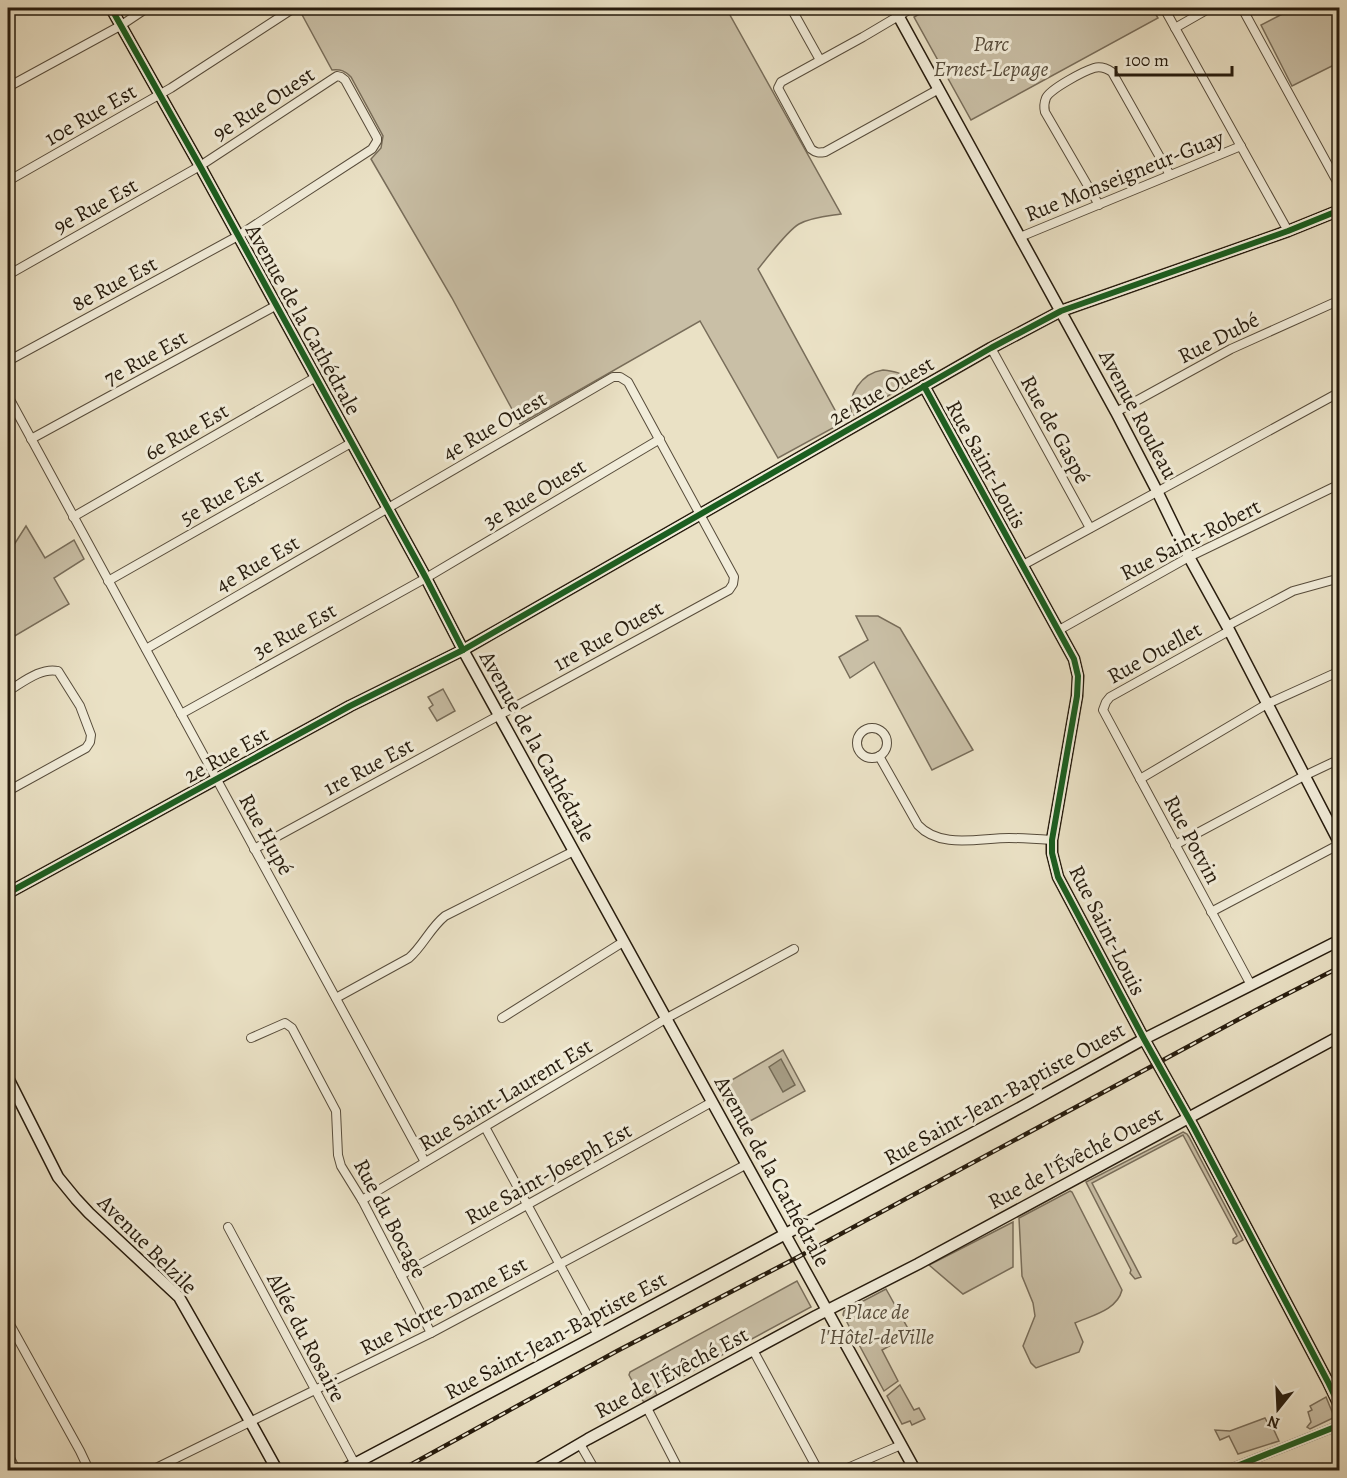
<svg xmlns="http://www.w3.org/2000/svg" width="1347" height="1478" viewBox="0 0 1347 1478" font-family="Alegreya,serif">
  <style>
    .green { fill: #c9bfa6; stroke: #786d5a; stroke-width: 1.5 }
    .water { fill: #a79e86; stroke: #736a56; stroke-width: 1.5 }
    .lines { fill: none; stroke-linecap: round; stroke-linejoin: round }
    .street-casing { stroke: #574c3b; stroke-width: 10 }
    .secondary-casing { stroke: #261b0d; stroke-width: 13 }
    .street { stroke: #f1ecd9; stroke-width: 8 }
    .secondary { stroke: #f1ecd9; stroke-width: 10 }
    .rail-casing { stroke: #261b0d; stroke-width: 4.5 }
    .rail { stroke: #f1ecd9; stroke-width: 2; stroke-dasharray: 7; stroke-linecap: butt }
    .cycleway-casing { stroke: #f1ecd9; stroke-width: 10 }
    .cycleway { stroke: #1b5e20; stroke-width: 6 }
    .labels { text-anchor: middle; stroke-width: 6; stroke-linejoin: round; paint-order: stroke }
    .park-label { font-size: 22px; font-style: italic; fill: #574c3b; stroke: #f1ecd9 }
    .street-label { font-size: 22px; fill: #261b0d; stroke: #f1ecd9 }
  </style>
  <rect width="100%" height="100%" fill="#eae1c5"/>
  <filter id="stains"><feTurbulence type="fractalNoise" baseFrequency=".00333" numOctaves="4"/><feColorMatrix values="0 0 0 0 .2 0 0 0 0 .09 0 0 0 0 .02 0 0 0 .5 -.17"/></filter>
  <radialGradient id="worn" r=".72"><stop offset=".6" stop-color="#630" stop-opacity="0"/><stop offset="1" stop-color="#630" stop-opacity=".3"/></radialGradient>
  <g class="green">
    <path d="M303,8H726L841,214C828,216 812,217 799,224C788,230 767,258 758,269L842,423L778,458L700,321L520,424L452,298L371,159L381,148L383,136L351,77C345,71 341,69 332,70L300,11Z"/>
    <polygon points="930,8 1152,8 1158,18 971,120 914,17"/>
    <polygon points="1294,8 1339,8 1340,62 1292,86 1261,25"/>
    <path d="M883,370C894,371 903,373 911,381V383L852,416C846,395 862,373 883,370Z"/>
    <polygon points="26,526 45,558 74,540 84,559 54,578 69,604 8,640 8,554"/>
    <polygon points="856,616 878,616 900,628 973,750 932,770 874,662 850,678 839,657 868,640"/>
    <polygon points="443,689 455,711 437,721 429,708 433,705 428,697"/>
    <polygon points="783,1050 805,1091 741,1126 724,1101 718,1088"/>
    <polygon points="1183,1132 1187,1134 1189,1137 1243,1240 1236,1244 1233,1243 1233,1239 1237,1236 1183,1135 1092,1183 1141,1277 1135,1279 1130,1273 1131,1270 1086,1182"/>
    <path d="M1070,1191L1072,1192L1122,1290C1117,1310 1093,1315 1075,1323L1083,1342L1079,1352L1036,1368L1031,1363L1023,1346L1035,1316L1033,1303L1022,1276L1019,1218Z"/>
    <polygon points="1013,1222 1013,1267 963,1294 929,1265"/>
    <polygon points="797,1281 811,1307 655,1391 657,1395 645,1402 643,1401 629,1375 630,1372"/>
    <polygon points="886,1289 911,1334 882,1350 898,1381 884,1391 843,1315 844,1311"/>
    <polygon points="900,1385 914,1410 919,1408 925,1419 912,1425 910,1421 902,1424 887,1396"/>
    <polygon points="1326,1397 1333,1414 1333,1418 1310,1429 1307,1427 1311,1422 1308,1412 1312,1410 1310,1406"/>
    <polygon points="1265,1418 1271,1429 1273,1428 1279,1441 1238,1454 1229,1436 1220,1440 1215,1430 1230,1431"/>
  </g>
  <polygon class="water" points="781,1059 795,1085 783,1092 769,1067"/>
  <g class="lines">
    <g class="street-casing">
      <g id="street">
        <polyline points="791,8 820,60"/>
        <path d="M912,8L863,37L781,82L778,88L811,149C816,153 819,153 825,152L939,89"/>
        <polyline points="1164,8 1288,231"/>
        <polyline points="1242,8 1340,187"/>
        <polyline points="1175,28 1210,8"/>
        <polyline points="8,87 120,26 147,8"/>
        <polyline points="8,181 171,88 294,8"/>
        <path d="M1099,205L1045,112C1044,108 1044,103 1046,98C1050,89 1084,71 1094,68C1101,66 1106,68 1112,72L1170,175"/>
        <polyline points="1020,237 1241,146"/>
        <polyline points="8,275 200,166 337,76 341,77 345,80 377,138 377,141 372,149 238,236 8,361"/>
        <polyline points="991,348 1090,528"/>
        <polyline points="8,396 425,1162"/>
        <polyline points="1116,412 1231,349 1340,300"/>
        <polyline points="31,439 277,305"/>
        <polyline points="73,517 316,377"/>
        <polyline points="1023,565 1340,392"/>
        <polyline points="108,581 351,443"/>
        <polyline points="1227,626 1293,591 1340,578"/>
        <polyline points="1059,630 1189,557 1340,484"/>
        <polyline points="1229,631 1110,697 1106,702 1103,710 1251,985"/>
        <polyline points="146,649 613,377 620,377 628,382 734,577 733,584 729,590 254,849"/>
        <path d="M8,691C22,683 41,667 58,671L80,706L91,735L90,742L86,748L8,791"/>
        <polyline points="181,714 426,578 660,439"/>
        <circle cx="872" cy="743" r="15"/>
        <path d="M879,756L918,825C940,849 979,838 1009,838C1023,838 1038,839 1052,840"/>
        <polyline points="1140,779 1267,704 1340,671"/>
        <polyline points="1175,845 1304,776 1340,759"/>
        <polyline points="1211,912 1340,844"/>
        <path d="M336,998L409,958C423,946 430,928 445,916L574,851"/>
        <polyline points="502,1018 623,942"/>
        <polyline points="251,1038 285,1023 292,1028 336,1111 338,1155 341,1166 362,1200 431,1333"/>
        <polyline points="485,1127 598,1335"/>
        <polyline points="362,1200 667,1018 794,949"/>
        <polyline points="228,1227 355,1464"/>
        <polyline points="401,1275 712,1102"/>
        <polyline points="8,1321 80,1451 89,1470"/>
        <polyline points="753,1350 818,1470"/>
        <polyline points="647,1408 679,1470"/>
        <polyline points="580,1444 595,1470"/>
        <polyline points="8,1454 16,1470"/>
        <polyline points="152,1470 431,1333 747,1164"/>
        <polyline points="843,1470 901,1445"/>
        <polyline points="1227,1470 1340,1425"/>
      </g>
    </g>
    <g class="secondary-casing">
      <g id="secondary">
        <polyline points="111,8 200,166 426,578 463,650 915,1470"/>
        <polyline points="894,8 1116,412 1157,491 1189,557 1227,626 1340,844"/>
        <polyline points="924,386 1074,659 1078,676 1077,696 1052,840 1052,853 1058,877 1144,1039 1194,1128 1328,1382 1340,1407"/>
        <polyline points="8,893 350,706 463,650 991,348 1061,311 1288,231 1340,210"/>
        <polyline points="8,1078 58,1177 76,1199 89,1213 179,1297 251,1423 277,1470"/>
        <polyline points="343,1470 598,1335 1025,1105 1144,1039 1340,940"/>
        <polyline points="535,1470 588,1439 816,1316 918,1264 1340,1036"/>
      </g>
    </g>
    <use href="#street" class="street"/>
    <use href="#secondary" class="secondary"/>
    <g class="rail-casing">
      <polyline id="rail" points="401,1470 617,1351 798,1257 1254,1011 1340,967"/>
    </g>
    <use href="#rail" class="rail"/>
    <g class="cycleway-casing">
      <g id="cycleway">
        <polyline points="111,8 200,166 426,578 463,650"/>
        <polyline points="924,386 1074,659 1078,676 1077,696 1052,840 1052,853 1058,877 1144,1039 1194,1128 1328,1382 1340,1407"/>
        <polyline points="8,893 350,706 463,650 991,348 1061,311 1288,231 1340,210"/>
        <polyline points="1227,1470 1340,1425"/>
      </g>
    </g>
    <use href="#cycleway" class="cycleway"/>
  </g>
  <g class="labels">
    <g class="park-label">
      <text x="991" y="51">Parc<tspan x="991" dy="25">Ernest-Lepage</tspan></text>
      <text x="877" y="1319">Place de<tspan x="877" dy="25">l'Hôtel-deVille</tspan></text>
    </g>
    <g class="street-label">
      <text transform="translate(263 103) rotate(-33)" y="8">9e Rue Ouest</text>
      <text transform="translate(90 114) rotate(-30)" y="8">10e Rue Est</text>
      <text transform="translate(1124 175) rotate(-22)" y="8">Rue Monseigneur-Guay</text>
      <text transform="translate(95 205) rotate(-29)" y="8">9e Rue Est</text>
      <text transform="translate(114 283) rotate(-28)" y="8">8e Rue Est</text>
      <text transform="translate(304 319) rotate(61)" y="8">Avenue de la Cathédrale</text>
      <text transform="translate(1218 337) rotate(-27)" y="8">Rue Dubé</text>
      <text transform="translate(145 357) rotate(-29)" y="8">7e Rue Est</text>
      <text transform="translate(881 390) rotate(-30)" y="8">2e Rue Ouest</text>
      <text transform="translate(1139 414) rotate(62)" y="8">Avenue Rouleau</text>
      <text transform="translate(494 425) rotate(-30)" y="8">4e Rue Ouest</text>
      <text transform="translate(1056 429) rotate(61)" y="8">Rue de Gaspé</text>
      <text transform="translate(186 431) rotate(-30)" y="8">6e Rue Est</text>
      <text transform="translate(987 464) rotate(61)" y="8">Rue Saint-Louis</text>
      <text transform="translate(534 493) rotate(-31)" y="8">3e Rue Ouest</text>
      <text transform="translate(221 496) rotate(-30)" y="8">5e Rue Est</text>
      <text transform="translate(1190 539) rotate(-27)" y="8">Rue Saint-Robert</text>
      <text transform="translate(257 563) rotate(-30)" y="8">4e Rue Est</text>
      <text transform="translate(294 630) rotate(-29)" y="8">3e Rue Est</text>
      <text transform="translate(608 635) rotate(-29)" y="8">1re Rue Ouest</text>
      <text transform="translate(1154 652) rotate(-29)" y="8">Rue Ouellet</text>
      <text transform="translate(538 746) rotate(61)" y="8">Avenue de la Cathédrale</text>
      <text transform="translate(226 754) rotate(-29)" y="8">2e Rue Est</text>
      <text transform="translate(368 766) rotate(-28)" y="8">1re Rue Est</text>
      <text transform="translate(267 834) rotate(61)" y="8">Rue Hupé</text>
      <text transform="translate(1193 839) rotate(62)" y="8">Rue Potvin</text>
      <text transform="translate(1108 930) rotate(63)" y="8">Rue Saint-Louis</text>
      <text transform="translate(1004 1093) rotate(-29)" y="8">Rue Saint-Jean-Baptiste Ouest</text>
      <text transform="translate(505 1094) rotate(-31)" y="8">Rue Saint-Laurent Est</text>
      <text transform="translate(1075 1157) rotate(-28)" y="8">Rue de l'Évêché Ouest</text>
      <text transform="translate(773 1171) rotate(61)" y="8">Avenue de la Cathédrale</text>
      <text transform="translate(548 1173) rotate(-29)" y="8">Rue Saint-Joseph Est</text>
      <text transform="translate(391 1218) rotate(62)" y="8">Rue du Bocage</text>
      <text transform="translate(148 1244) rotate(45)" y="8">Avenue Belzile</text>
      <text transform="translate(443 1305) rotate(-28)" y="8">Rue Notre-Dame Est</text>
      <text transform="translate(555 1335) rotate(-28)" y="8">Rue Saint-Jean-Baptiste Est</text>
      <text transform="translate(307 1337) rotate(62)" y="8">Allée du Rosaire</text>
      <text transform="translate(671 1372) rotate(-28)" y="8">Rue de l'Évêché Est</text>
    </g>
  </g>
  <rect width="1347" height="1478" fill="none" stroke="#eae1c5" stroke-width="30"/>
  <rect x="9" y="9" width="1329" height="1460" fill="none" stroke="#261b0d" stroke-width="3"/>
  <rect x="15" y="15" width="1317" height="1448" fill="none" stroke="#261b0d" stroke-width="1.5"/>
  <g transform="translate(1278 1409) rotate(198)" stroke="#f1ecd9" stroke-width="4.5" paint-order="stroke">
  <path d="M0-4.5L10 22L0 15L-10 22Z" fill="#261b0d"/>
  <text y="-9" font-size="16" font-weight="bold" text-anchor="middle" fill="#261b0d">N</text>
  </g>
  <path d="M1116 66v9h116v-9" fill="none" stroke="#261b0d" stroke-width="3"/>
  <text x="1125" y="66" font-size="18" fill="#261b0d" stroke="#f1ecd9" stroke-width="4.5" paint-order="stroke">100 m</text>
  <rect width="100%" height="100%" filter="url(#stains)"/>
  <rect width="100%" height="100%" fill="url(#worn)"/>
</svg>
